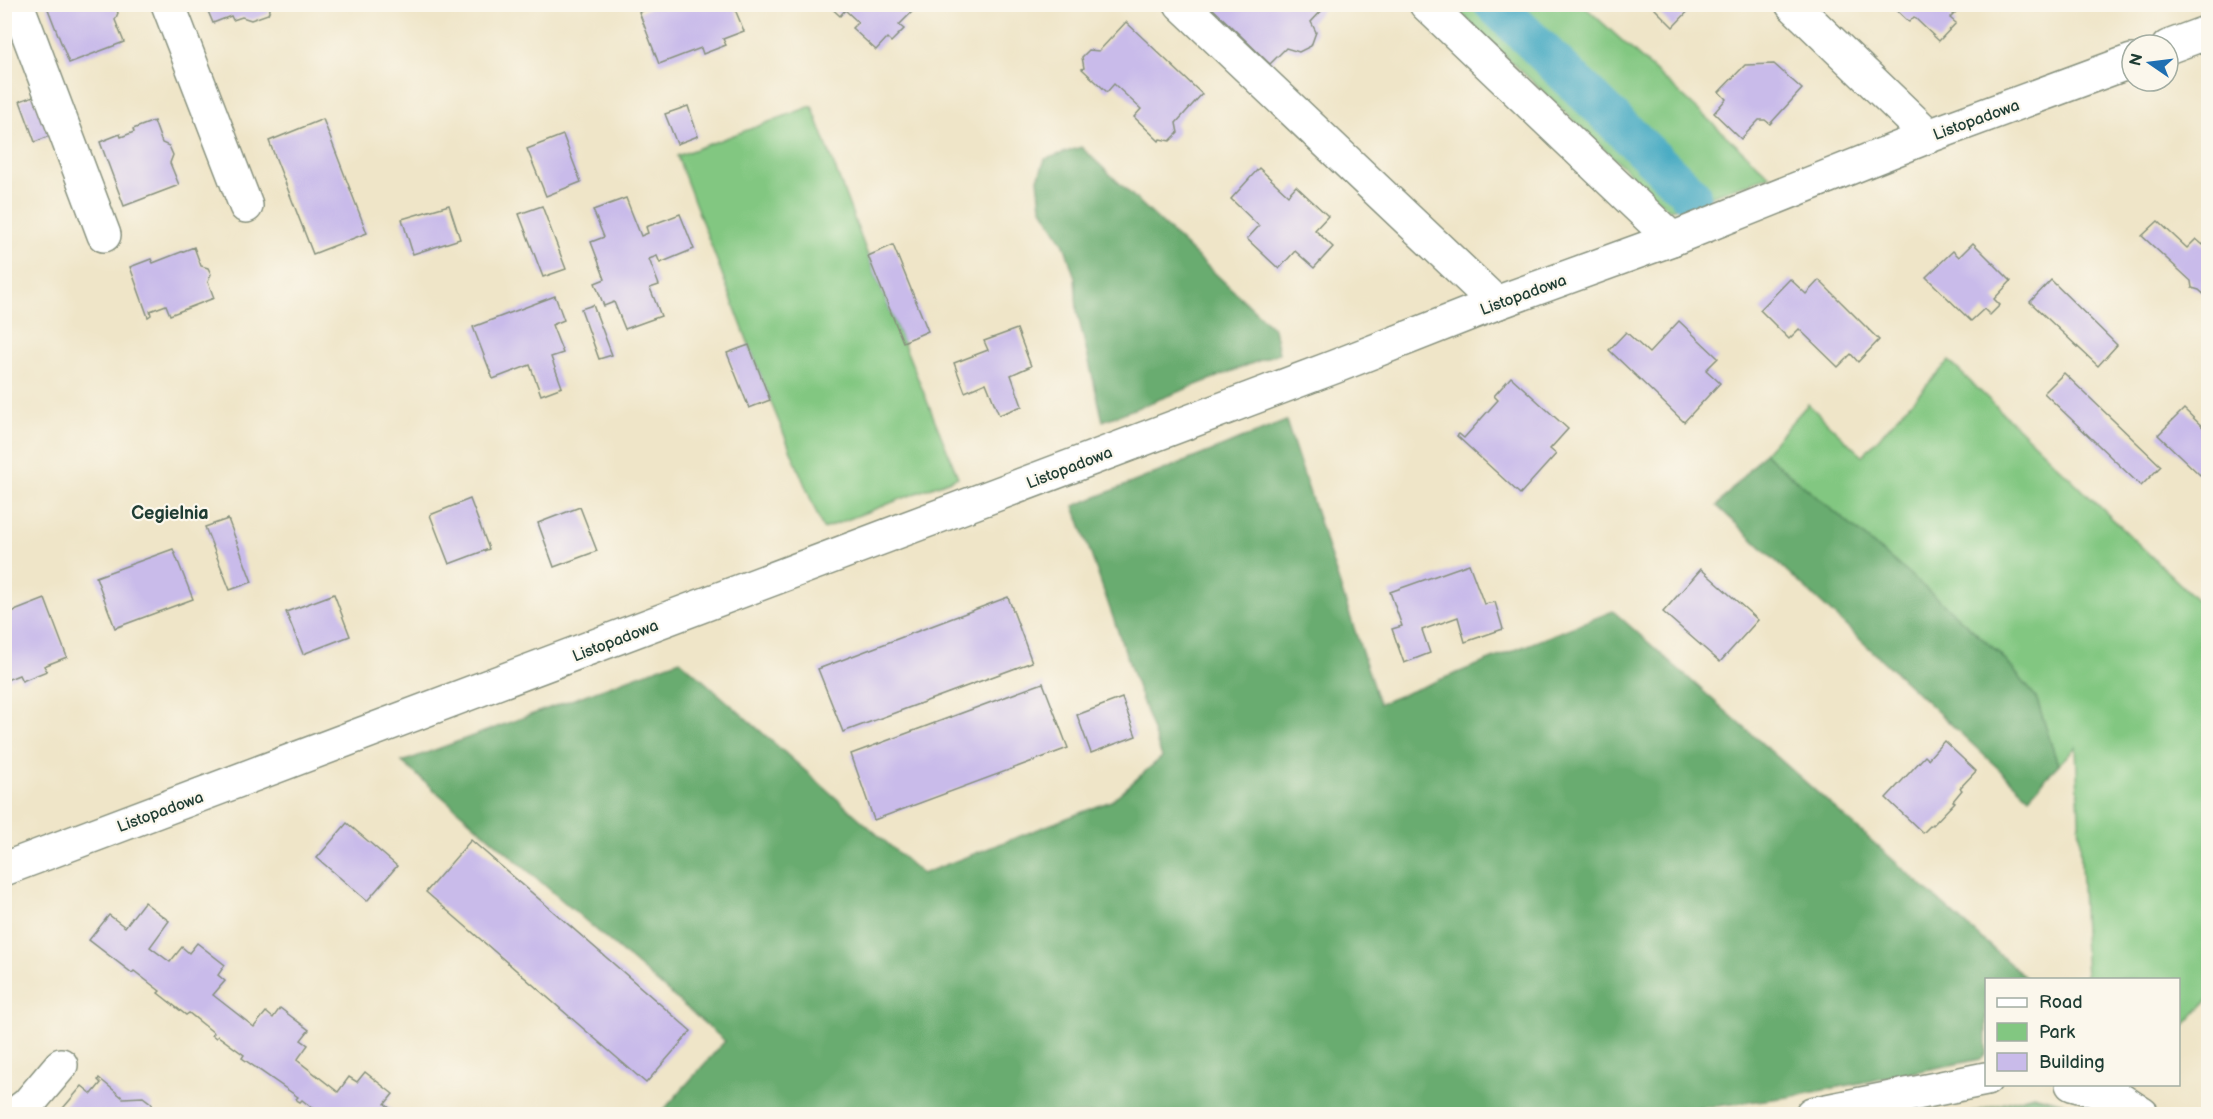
<svg xmlns="http://www.w3.org/2000/svg" width="2213" height="1119" viewBox="0 0 2213 1119" font-family="'Balsamiq Sans',sans-serif">
  <style>
    .green { fill: #82c781; stroke: #50825a; stroke-width: 1.5 }
    .forest { fill: #69ac6f; stroke: #447452; stroke-width: 1.5 }
    .lines { fill: none; stroke-linecap: round; stroke-linejoin: round }
    .canal { stroke: #41a7c1; stroke-width: 40 }
    .building { fill: #c9bbea }
    .minor-casing { stroke: #87917e; stroke-width: 36 }
    .minor { stroke: #fff; stroke-width: 33 }
    .labels { text-anchor: middle; stroke-width: 4.5; stroke-linejoin: round; paint-order: stroke }
    .street-label { font-size: 16px; fill: #1f3d34; stroke: #fbf7ec }
    .neighbourhood-label { font-size: 18px; font-weight: bold; fill: #1f3d34; stroke: #fbf7ec }
  </style>
  <rect width="100%" height="100%" fill="#fbf7ec"/>
  <filter id="ink" filterUnits="userSpaceOnUse"><feTurbulence type="fractalNoise" baseFrequency=".0167" numOctaves="2"/><feDisplacementMap in="SourceGraphic" scale="12" xChannelSelector="R" yChannelSelector="G"/><feConvolveMatrix kernelMatrix="1 2 1 2 8 2 1 2 1" color-interpolation-filters="sRGB"/></filter>
  <filter id="wash" filterUnits="userSpaceOnUse"><feTurbulence type="fractalNoise" baseFrequency=".008" numOctaves="4" result="noise"/><feDisplacementMap in="SourceGraphic" scale="24" xChannelSelector="R" yChannelSelector="G"/><feGaussianBlur stdDeviation="1.35" result="paint"/><feColorMatrix in="noise" values="0 0 0 0 0 0 0 0 0 0 0 0 0 0 0 0 0 1.4 0 .05"/><feComposite in="paint" operator="in"/></filter>
  <g filter="url(#wash)">
    <rect width="100%" height="100%" fill="#efe5c8"/>
    <g class="green">
      <polygon points="1451,5 1583,5 1770,176 1669,210"/>
      <polygon points="812,106 868,256 958,477 823,529 770,400 677,156"/>
      <polygon points="1949,361 2208,611 2208,1000 2179,1031 2178,980 2086,979 2076,747 2058,765 2036,697 2000,654 1909,574 1764,453 1808,404 1862,456"/>
    </g>
    <g class="forest">
      <polygon points="1081,147 1274,329 1279,353 1103,421 1077,311 1075,278 1064,244 1041,207 1038,179 1045,159"/>
      <polygon points="1286,421 1379,704 1613,611 2027,979 1986,980 1986,1054 1981,1059 1789,1097 1653,1114 660,1114 725,1041 402,762 680,660 922,874 1111,801 1162,757 1074,506"/>
      <polygon points="1764,453 1909,574 2000,654 2036,697 2058,765 2029,797 1717,506"/>
      <polygon points="2033,1095 2107,1114 1967,1114"/>
    </g>
    <g class="lines">
      <polyline class="canal" points="1494,4 1691,195"/>
    </g>
    <g id="blocks">
      <g class="building">
        <polygon points="46,4 114,4 118,13 115,20 124,42 69,63"/>
        <polygon points="205,4 272,4 268,14 251,20 242,17 233,20 231,16 213,23"/>
        <polygon points="827,4 907,4 913,11 899,25 904,29 891,42 887,38 876,50 852,28 858,22 845,10 840,16"/>
        <polygon points="1212,4 1328,4 1311,22 1316,32 1311,46 1299,52 1286,48 1270,64 1210,6"/>
        <polygon points="1650,4 1695,4 1673,27"/>
        <polygon points="1893,4 1964,4 1950,18 1956,23 1939,41 1914,17 1909,22 1892,6"/>
        <polygon points="659,5 740,5 734,7 744,31 723,39 726,45 703,54 701,48 659,64 639,12"/>
        <polygon points="1126,22 1202,94 1176,123 1178,133 1170,141 1160,139 1159,141 1134,117 1141,109 1114,84 1107,92 1082,69 1084,68 1082,57 1089,50 1099,51"/>
        <polygon points="1774,64 1802,89 1770,124 1765,120 1759,120 1741,139 1714,113 1726,99 1719,92 1745,65"/>
        <polygon points="39,94 54,134 35,142 20,101"/>
        <polygon points="688,106 698,136 677,144 665,114"/>
        <polygon points="323,119 367,233 313,254 269,141"/>
        <polygon points="154,121 162,143 169,146 173,155 170,163 179,185 124,206 100,142 120,134 121,137 134,132 133,129"/>
        <polygon points="563,135 581,182 546,196 527,149"/>
        <polygon points="1259,168 1288,195 1296,186 1328,216 1315,230 1333,247 1314,268 1295,251 1279,269 1247,239 1259,226 1231,199"/>
        <polygon points="626,198 641,236 648,233 646,227 680,214 694,249 660,263 657,256 649,259 659,285 650,288 661,316 625,329 614,302 604,306 595,283 605,279 591,242 604,237 593,210"/>
        <polygon points="449,205 460,239 413,254 402,219"/>
        <polygon points="542,206 566,269 543,277 519,214"/>
        <polygon points="2158,221 2187,248 2196,239 2203,245 2208,238 2208,298 2199,290 2192,288 2191,281 2142,236"/>
        <polygon points="1973,243 2011,281 1994,299 2000,305 1990,315 1984,309 1971,321 1926,277 1953,251 1959,257"/>
        <polygon points="893,245 928,331 903,342 868,256"/>
        <polygon points="194,247 201,266 208,268 211,274 208,282 214,298 170,315 166,305 150,311 151,315 148,317 130,267 151,259 153,263"/>
        <polygon points="1790,279 1806,294 1819,280 1879,340 1858,362 1851,354 1838,367 1799,329 1789,339 1760,310"/>
        <polygon points="2051,280 2117,345 2098,366 2030,302"/>
        <polygon points="555,296 564,320 552,325 563,353 551,357 562,387 541,395 530,365 493,379 473,327"/>
        <polygon points="593,305 612,355 599,359 581,309"/>
        <polygon points="1679,321 1718,358 1706,370 1720,383 1684,422 1609,350 1626,332 1649,353"/>
        <polygon points="1017,329 1031,366 1011,375 1022,406 999,415 986,383 965,392 954,363 988,350 984,341"/>
        <polygon points="749,345 770,400 749,408 727,353"/>
        <polygon points="2064,373 2161,466 2141,486 2044,393"/>
        <polygon points="1511,377 1568,429 1550,449 1556,454 1520,494 1457,436 1459,434 1464,438 1498,400 1494,396"/>
        <polygon points="2184,409 2208,432 2208,466 2200,475 2158,435"/>
        <polygon points="470,499 489,549 449,564 430,515"/>
        <polygon points="580,507 597,551 554,567 538,523"/>
        <polygon points="228,519 252,582 230,590 205,527"/>
        <polygon points="173,549 193,599 115,628 96,577"/>
        <polygon points="1469,564 1484,604 1495,602 1503,629 1465,642 1458,617 1422,630 1430,653 1404,663 1392,629 1402,626 1390,592"/>
        <polygon points="1701,569 1758,620 1720,662 1663,612"/>
        <polygon points="334,594 350,636 303,654 286,612"/>
        <polygon points="1008,597 1032,662 843,732 818,669"/>
        <polygon points="45,599 67,657 44,666 47,671 22,681 19,675 4,681 4,615"/>
        <polygon points="1043,683 1068,748 874,820 851,754"/>
        <polygon points="1122,698 1136,736 1091,753 1077,715"/>
        <polygon points="1944,741 1976,771 1960,788 1962,790 1953,801 1955,802 1933,825 1932,824 1923,833 1886,798 1925,756 1928,759"/>
        <polygon points="347,823 397,866 367,901 317,858"/>
        <polygon points="471,840 691,1031 646,1083 426,892"/>
        <polygon points="144,902 169,921 150,947 170,962 182,947 189,953 197,943 225,965 218,975 225,981 213,995 254,1027 266,1012 273,1018 280,1008 309,1030 301,1040 308,1045 297,1060 338,1092 349,1077 357,1082 365,1072 393,1094 385,1104 392,1110 389,1114 320,1114 302,1100 300,1102 298,1101 296,1099 298,1097 242,1058 244,1055 218,1036 216,1038 212,1035 214,1033 189,1013 186,1015 158,993 160,991 134,971 132,973 89,940 109,915 125,927"/>
        <polygon points="4,1020 7,1022 10,1031 4,1044"/>
        <polygon points="99,1078 123,1098 143,1097 152,1104 153,1114 58,1114 82,1086 92,1094 101,1083 98,1080"/>
      </g>
    </g>
  </g>
  <g filter="url(#ink)">
    <use href="#blocks" fill-opacity="0" stroke="#87917e" stroke-width="1.5"/>
    <g class="lines">
      <g class="minor-casing">
        <g id="minor">
          <polyline points="17,4 104,235"/>
          <polyline points="168,4 246,206"/>
          <polyline points="1181,4 1496,303"/>
          <polyline points="1426,4 1672,239"/>
          <polyline points="1792,4 1929,136"/>
          <polyline points="2168,47 2208,32"/>
          <polyline points="4,869 1334,367 1496,303 1672,239 1929,136 2132,61"/>
          <polyline points="2072,1084 2113,1095 2142,1114"/>
          <polyline points="15,1114 28,1104 61,1065"/>
          <polyline points="1812,1114 1986,1079"/>
        </g>
      </g>
      <use href="#minor" class="minor"/>
    </g>
  </g>
  <g class="labels">
    <g class="street-label">
      <text transform="translate(1976 119) rotate(-20)" y="6">Listopadowa</text>
      <text transform="translate(1523 294) rotate(-20)" y="6">Listopadowa</text>
      <text transform="translate(1069 467) rotate(-21)" y="6">Listopadowa</text>
      <text transform="translate(615 640) rotate(-21)" y="6">Listopadowa</text>
      <text transform="translate(160 811) rotate(-20)" y="6">Listopadowa</text>
    </g>
    <g class="neighbourhood-label">
      <text x="170" y="519">Cegielnia</text>
    </g>
  </g>
  <rect width="2213" height="1119" fill="none" stroke="#fbf7ec" stroke-width="24"/>
  <rect x="1985" y="978" width="195" height="108" fill="#fbf7ec" stroke="#a3ada2" stroke-width="1.5"/>
  <rect x="1997" y="998" width="30" height="9" fill="#ffffff" stroke="#a3ada2" stroke-width="1.5"/>
  <text x="2039" y="1008" font-size="18" fill="#1f3d34">Road</text>
  <rect x="1997" y="1023" width="30" height="18" fill="#82c781" stroke="#a3ada2" stroke-width="1.5"/>
  <text x="2039" y="1038" font-size="18" fill="#1f3d34">Park</text>
  <rect x="1997" y="1053" width="30" height="18" fill="#c9bbea" stroke="#a3ada2" stroke-width="1.5"/>
  <text x="2039" y="1068" font-size="18" fill="#1f3d34">Building</text>
  <g transform="translate(2150 63) rotate(284)"><circle r="28" fill="#fbf7ec" stroke="#a3ada2" stroke-width="1.5"/>
  <path d="M0-4.5L10 22L0 15L-10 22Z" fill="#1f6fb2"/>
  <text y="-9" font-size="16" font-weight="bold" text-anchor="middle" fill="#1f3d34">N</text>
  </g>
</svg>
